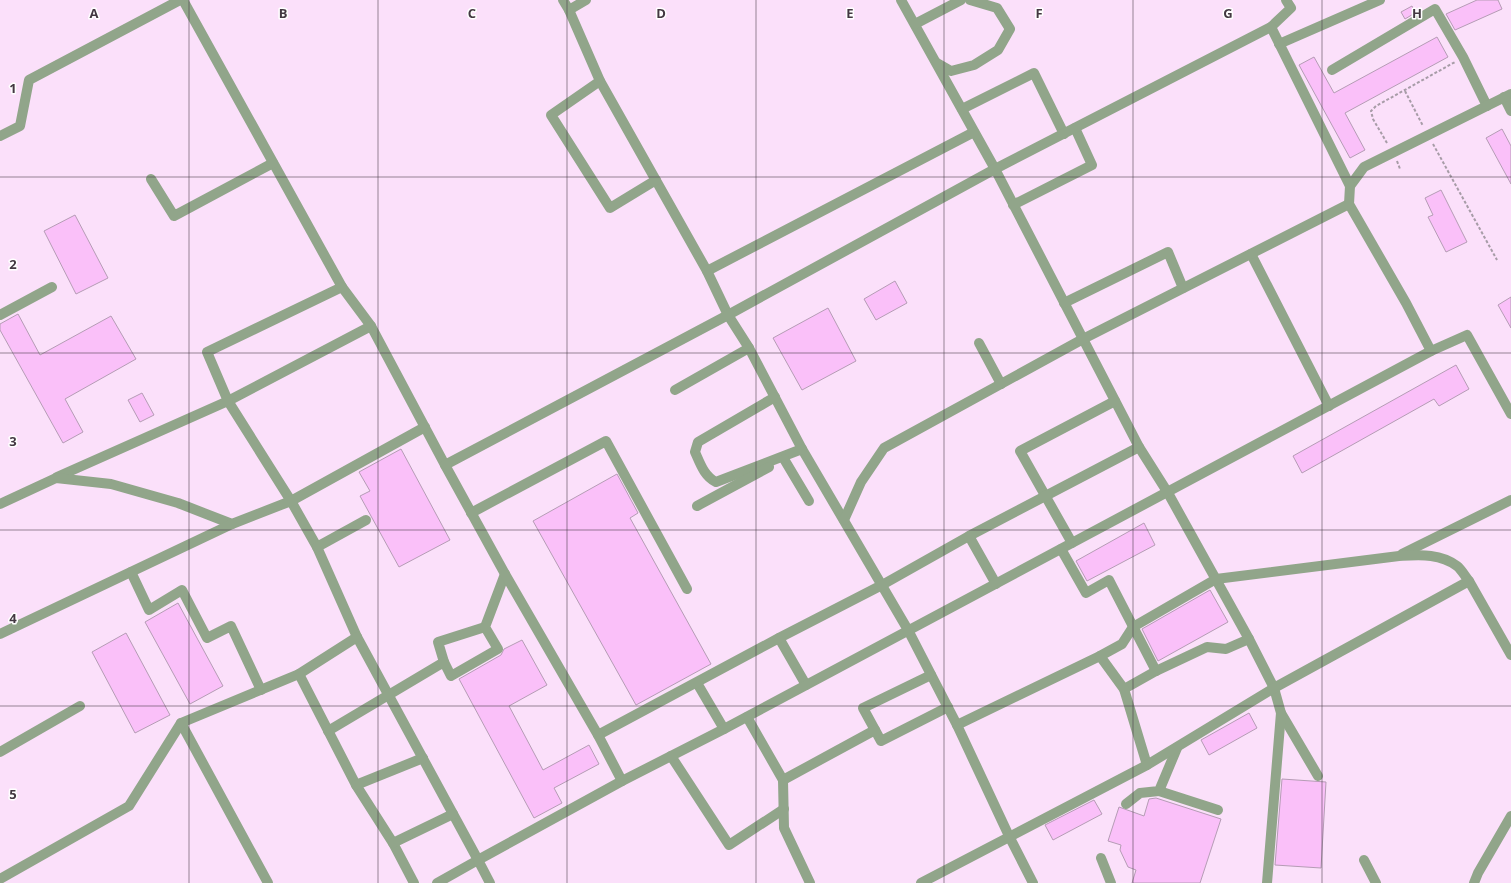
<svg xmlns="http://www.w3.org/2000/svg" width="1511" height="883" viewBox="0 0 1511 883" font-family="'Open Sans',sans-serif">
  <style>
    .built { fill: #fbe0fa }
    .building { fill: #fac0f9; stroke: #b59cb5 }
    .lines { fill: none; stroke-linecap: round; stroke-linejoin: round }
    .path { stroke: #a79ca7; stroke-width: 2; stroke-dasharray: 3 2; stroke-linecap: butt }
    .minor { stroke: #91a58a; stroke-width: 10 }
    .grid { fill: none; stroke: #433842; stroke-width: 1; stroke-opacity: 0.55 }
    .grid-label { font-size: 13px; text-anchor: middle; font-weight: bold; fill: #433842; stroke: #fff; stroke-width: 3; stroke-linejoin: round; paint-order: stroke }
  </style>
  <rect width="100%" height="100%" fill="#fcf1fc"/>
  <rect class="built" x="0" y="0" width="1511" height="883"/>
  <g class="building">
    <polygon points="1477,0 1498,0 1502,9 1455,30 1446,14"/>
    <polygon points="1412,6 1415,13 1405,19 1401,12"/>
    <polygon points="1437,37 1448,57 1345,113 1365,150 1350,158 1299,65 1314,57 1334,93"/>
    <polygon points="1502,129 1511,146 1511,184 1486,138"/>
    <polygon points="1441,190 1467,242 1446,252 1428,217 1433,215 1425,198"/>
    <polygon points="75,215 108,278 76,294 44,231"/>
    <polygon points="895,281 907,303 876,320 864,299"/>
    <polygon points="1511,297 1511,328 1498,305"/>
    <polygon points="828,308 856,361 802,390 773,338"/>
    <polygon points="18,314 40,355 111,316 136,359 65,399 83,432 63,443 0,330 0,324"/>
    <polygon points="1456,365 1469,389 1439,406 1434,399 1302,473 1293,456"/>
    <polygon points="142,393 154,415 140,422 128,400"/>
    <polygon points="401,449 450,540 399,567 360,496 370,491 359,472"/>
    <polygon points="617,474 638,513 630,518 711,664 636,705 533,521"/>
    <polygon points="1144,523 1155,545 1087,581 1076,561"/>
    <polygon points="1210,590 1228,622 1158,661 1142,629"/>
    <polygon points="178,603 223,686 190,704 145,622"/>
    <polygon points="126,633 170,715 135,733 92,652"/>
    <polygon points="522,640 547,685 509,706 543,770 589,745 599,764 554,788 562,803 534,818 459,679 501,655 504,649"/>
    <polygon points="1249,713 1257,728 1209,755 1201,740"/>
    <polygon points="1282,779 1326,782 1321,868 1275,865"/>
    <polygon points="1156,798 1221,819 1200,883 1132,883 1136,870 1128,867 1120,850 1121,845 1108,841 1119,807 1144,816 1149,799"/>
    <polygon points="1094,800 1102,814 1053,840 1045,825"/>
  </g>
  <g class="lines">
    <g class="path">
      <polyline points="1405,91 1423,126"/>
      <polyline points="1387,143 1373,119 1371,111 1376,106 1455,62"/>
      <polyline points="1433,144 1497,260"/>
      <polyline points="1397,161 1400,169"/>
    </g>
    <g class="minor">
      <polyline points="183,0 342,287 371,326 445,465"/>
      <polyline points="563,0 569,10 600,81 707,271 728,315 749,348 802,449 908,630 957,725 1009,836 1033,883"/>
      <polyline points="901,0 995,169 1139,447 1168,493 1249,639 1274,688 1281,713 1318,776"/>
      <polyline points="569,10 586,0"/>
      <polyline points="915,24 961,0"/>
      <polyline points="1271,27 1291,8 1286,0"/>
      <polyline points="1279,44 1380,0"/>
      <polyline points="937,63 951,71 974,65 998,50 1010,29 997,8 970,0"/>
      <polyline points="1332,70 1435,9 1463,57 1487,106"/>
      <polyline points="600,81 551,115 610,208 656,180"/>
      <polyline points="1504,97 1511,111"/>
      <polyline points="962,109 1034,73 1064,134"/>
      <polyline points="0,136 20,126 29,80 180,0"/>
      <polyline points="151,179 174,216 273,163"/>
      <polyline points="1013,205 1092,165 1075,128"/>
      <polyline points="1251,254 1329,406"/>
      <polyline points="707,271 974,132"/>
      <polyline points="1064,303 1168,252 1183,288"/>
      <polyline points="0,315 52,287"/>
      <polyline points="371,326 228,401 291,501 317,547 357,637 478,860 437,883"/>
      <polyline points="979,343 1001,384"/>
      <polyline points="1431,351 1406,303 1349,204 1350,186 1364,167 1511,94"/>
      <polyline points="675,390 749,348"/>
      <path d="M775,397L698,442L695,452C700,463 704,476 716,482L802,449"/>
      <polyline points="784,459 809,501"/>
      <polyline points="57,477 228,401 207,352 342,287"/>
      <polyline points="0,504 56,478 111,484 178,503 232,524 291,501 425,427"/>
      <polyline points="697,506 769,467"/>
      <polyline points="471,513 606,441 687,589"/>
      <polyline points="844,520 861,482 884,448 1083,339 1349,204"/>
      <polyline points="969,536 996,584"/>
      <polyline points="1072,543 1020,451 1115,401"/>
      <polyline points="317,547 366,520"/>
      <polyline points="1061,549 1086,593 1109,580 1156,671"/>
      <polyline points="1402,554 1511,500"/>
      <polyline points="131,572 149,610 182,590 207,638 231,626 261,690"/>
      <polyline points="0,634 232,524"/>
      <polyline points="779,638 806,685"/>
      <polyline points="444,662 438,642 485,627"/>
      <polyline points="299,674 356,785 393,843 414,883"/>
      <polyline points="697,683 724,729"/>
      <polyline points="1124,689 1156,671 1207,647 1226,649 1249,639"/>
      <polyline points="747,717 783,780"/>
      <polyline points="181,723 268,883"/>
      <polyline points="957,725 1100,656"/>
      <polyline points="875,730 863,708 931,675"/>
      <polyline points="328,731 444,662 451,676 498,649 485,627 505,574"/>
      <polyline points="598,735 779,638 882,585 969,536 1139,447"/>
      <polyline points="0,752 80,706"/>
      <polyline points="671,756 729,845 784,809"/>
      <path d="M1147,765L1124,689L1100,656L1122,644L1133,627L1216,579L1399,556C1419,555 1440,553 1457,566C1461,569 1465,576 1469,581"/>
      <polyline points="622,781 598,735 505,574 445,465 728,315 995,169 1271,27 1350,186"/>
      <polyline points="356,785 423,758"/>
      <polyline points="1159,791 1218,810"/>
      <polyline points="1126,804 1140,793 1159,791 1177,748"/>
      <polyline points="393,843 453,814"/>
      <polyline points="1101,858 1111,883"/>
      <polyline points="1364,860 1376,883"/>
      <polyline points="0,879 129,806 181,723 299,674 357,637"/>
      <polyline points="490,883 478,860 622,781 724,729 1431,351 1467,335 1511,414"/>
      <polyline points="810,883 784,828 783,780 875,730 881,741 948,707"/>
      <polyline points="921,883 1147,765 1274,688 1469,581 1511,655"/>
      <polyline points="1267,883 1281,713"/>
      <polyline points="1474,883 1478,873 1511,816"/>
    </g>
  </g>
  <path class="grid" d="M189,0V883M378,0V883M567,0V883M756,0V883M944,0V883M1133,0V883M1322,0V883M0,177H1511M0,353H1511M0,530H1511M0,706H1511"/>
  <g class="grid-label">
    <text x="94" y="18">A</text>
    <text x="283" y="18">B</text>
    <text x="472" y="18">C</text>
    <text x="661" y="18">D</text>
    <text x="850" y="18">E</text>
    <text x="1039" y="18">F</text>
    <text x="1228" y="18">G</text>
    <text x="1417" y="18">H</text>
    <text x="13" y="93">1</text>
    <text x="13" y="269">2</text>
    <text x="13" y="446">3</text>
    <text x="13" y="623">4</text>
    <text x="13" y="799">5</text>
  </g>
</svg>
